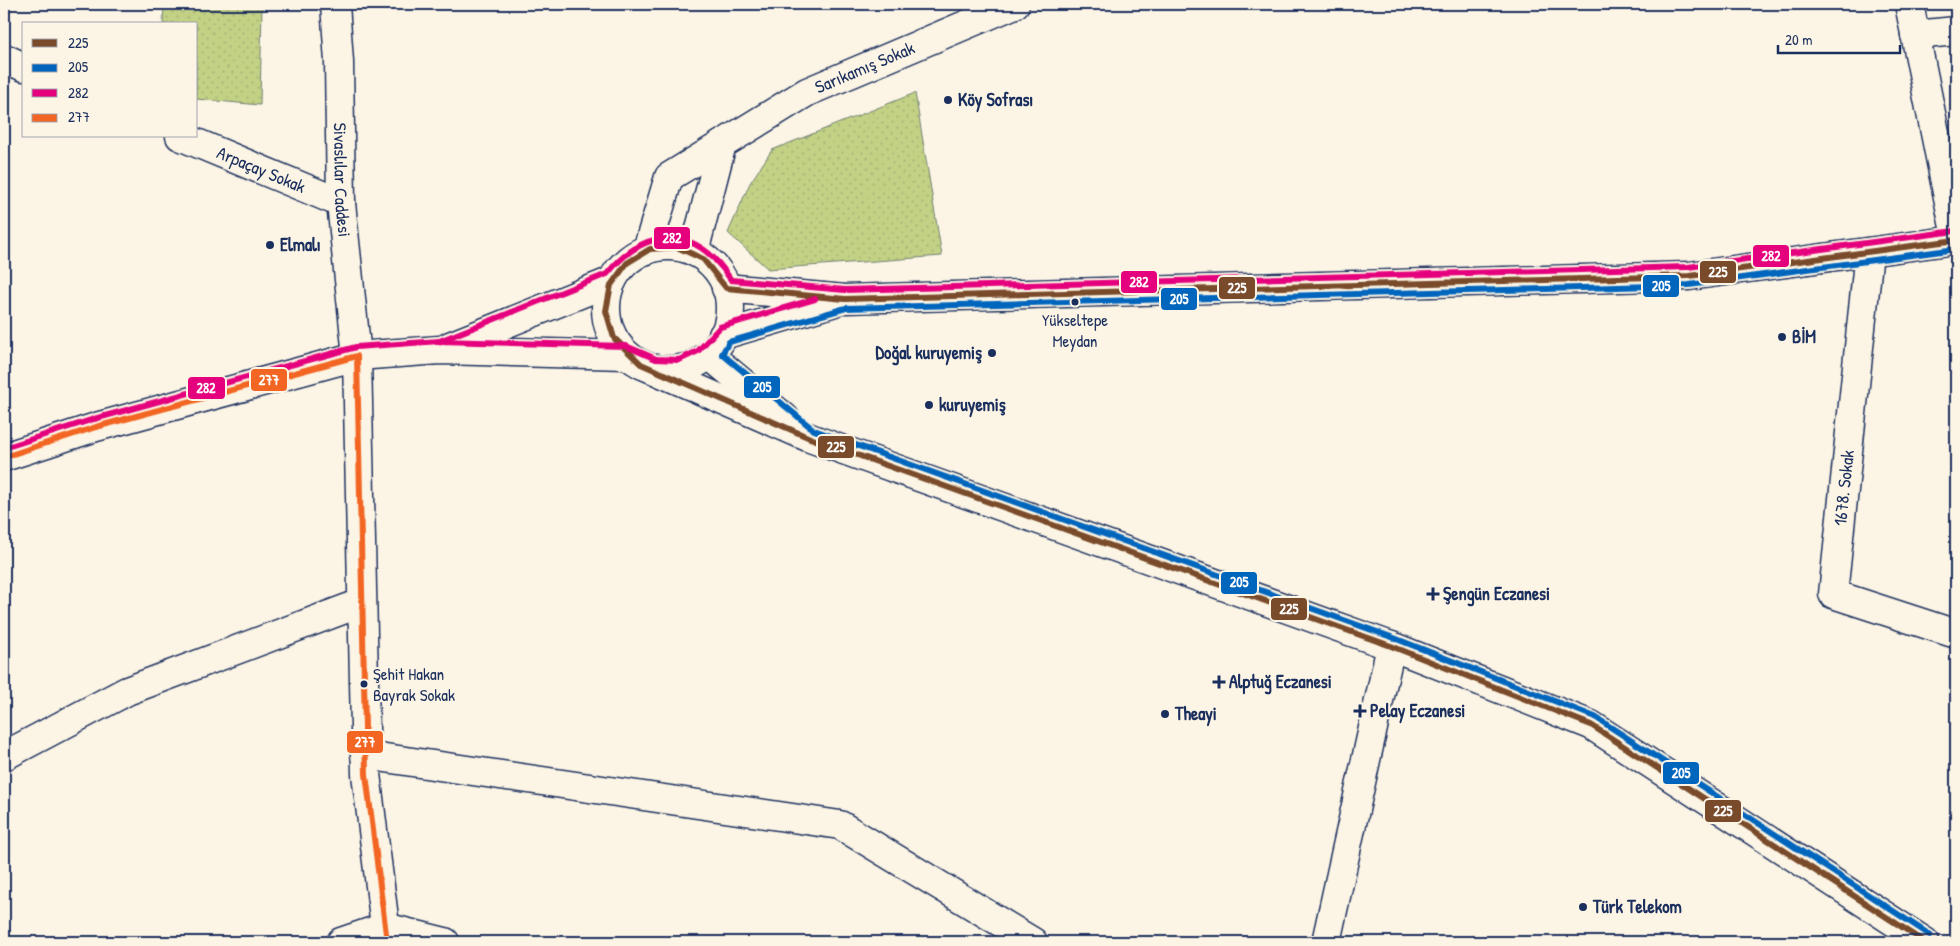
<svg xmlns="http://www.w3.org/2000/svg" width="1960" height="946" viewBox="0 0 1960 946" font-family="'Patrick Hand',sans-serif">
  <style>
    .park { fill: url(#park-dots); stroke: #6f8072 }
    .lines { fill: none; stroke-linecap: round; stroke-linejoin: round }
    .minor-casing { stroke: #1b2f5e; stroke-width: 31 }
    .tertiary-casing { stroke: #1b2f5e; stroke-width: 31 }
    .secondary-casing { stroke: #1b2f5e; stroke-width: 31 }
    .minor { stroke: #fcf5e5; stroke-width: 28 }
    .tertiary { stroke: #fcf5e5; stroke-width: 28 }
    .secondary { stroke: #fcf5e5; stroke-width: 28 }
    .bus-1-casing { stroke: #fcf5e5; stroke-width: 10 }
    .bus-2-casing { stroke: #fcf5e5; stroke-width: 10 }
    .bus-3-casing { stroke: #fcf5e5; stroke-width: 10 }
    .bus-4-casing { stroke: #fcf5e5; stroke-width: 10 }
    .bus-1 { stroke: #7a4b2a; stroke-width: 6 }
    .bus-2 { stroke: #0065bd; stroke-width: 6 }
    .bus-3 { stroke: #e5007d; stroke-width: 6 }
    .bus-4 { stroke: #f26522; stroke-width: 6 }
    .poi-dot { fill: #1b2f5e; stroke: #fcf5e5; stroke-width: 2 }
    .labels { text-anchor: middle; stroke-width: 4; stroke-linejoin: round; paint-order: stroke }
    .bus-label { font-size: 17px; fill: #1b2f5e; stroke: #fcf5e5 }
    .street-label { font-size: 18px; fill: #1b2f5e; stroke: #fcf5e5 }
    .poi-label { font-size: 18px; font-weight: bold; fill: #1b2f5e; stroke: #fcf5e5; text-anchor: start }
    .line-badge { stroke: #fcf5e5; stroke-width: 2 }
    .badge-label { font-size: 14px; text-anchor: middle; font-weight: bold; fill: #fff }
  </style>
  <defs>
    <pattern id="park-dots" width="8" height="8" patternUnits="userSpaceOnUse" patternTransform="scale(1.25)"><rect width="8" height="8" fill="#c3d185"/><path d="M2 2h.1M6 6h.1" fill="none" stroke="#a7b475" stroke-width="1.8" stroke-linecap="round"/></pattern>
  </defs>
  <rect width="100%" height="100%" fill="#fcf5e5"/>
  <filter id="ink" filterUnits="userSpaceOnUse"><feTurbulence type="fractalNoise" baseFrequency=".02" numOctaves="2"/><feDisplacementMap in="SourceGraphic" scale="10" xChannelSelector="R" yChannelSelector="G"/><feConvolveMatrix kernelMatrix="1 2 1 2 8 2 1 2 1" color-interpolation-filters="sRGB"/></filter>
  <g filter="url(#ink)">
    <g class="park">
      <polygon points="164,4 262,4 260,105 196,99 196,24 163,24"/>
      <polygon points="915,93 942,256 768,269 728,233 750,183 772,150"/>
    </g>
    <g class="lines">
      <g class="minor-casing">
        <g id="minor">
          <polyline points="1909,4 1956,237"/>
          <polyline points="1915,35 1956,31"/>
          <path id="s1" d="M647,250L669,177L807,92L1015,4"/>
          <polyline points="694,252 722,144"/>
          <polyline points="1869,252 1833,594 1956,634"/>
          <polyline points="365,755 840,825 1033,942"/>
          <polyline points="4,756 127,691 361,603"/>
          <polyline points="341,942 385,927 445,942"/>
          <polyline points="1326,942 1391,646"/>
        </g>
      </g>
      <g class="tertiary-casing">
        <g id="tertiary">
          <polyline points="4,58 24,67"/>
          <path id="s2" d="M180,136L341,203"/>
          <polyline points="709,355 785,418"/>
          <polyline points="641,364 810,438 1391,646 1591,725 1925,942"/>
        </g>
      </g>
      <g class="secondary-casing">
        <g id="secondary">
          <path id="s3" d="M335,4L339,62L341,203L357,356L366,774L387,942"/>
          <circle cx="668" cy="308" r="62"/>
          <polyline points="726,288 845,299 1689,276 1956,240"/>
          <polyline points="723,335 832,303"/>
          <polyline points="450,346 612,281"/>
          <polyline points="4,457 96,427 357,356 440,350 626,355"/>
        </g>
      </g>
      <use href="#minor" class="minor"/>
      <use href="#tertiary" class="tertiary"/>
      <use href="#secondary" class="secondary"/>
      <g class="bus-1-casing">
        <polyline id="bus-1" points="1925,942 1591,725 1391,646 810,438 641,364 614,338 606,311 611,285 627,263 650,249 677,247 703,259 726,288 845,299 1689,276 1956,240"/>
      </g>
      <g class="bus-2-casing">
        <polyline id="bus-2" points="1930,935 1595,717 1394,638 814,430 722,354 729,342 846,308 1689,285 1956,249"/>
      </g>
      <g class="bus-3-casing">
        <g id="bus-3">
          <path d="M437,342L607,274C647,225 696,225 731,280L845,290L1688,267L1955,231"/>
          <polyline points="4,448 94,419 356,347 440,341 626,346 656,359 679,360 698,351 720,327 815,299"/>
        </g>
      </g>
      <g class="bus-4-casing">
        <polyline id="bus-4" points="4,457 96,427 357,356 366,774 387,942"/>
      </g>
      <use href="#bus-1" class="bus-1"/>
      <use href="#bus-2" class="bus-2"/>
      <use href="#bus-3" class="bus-3"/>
      <use href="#bus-4" class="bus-4"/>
    </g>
  </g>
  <g class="poi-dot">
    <circle cx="948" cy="100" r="5"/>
    <circle cx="270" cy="245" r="5"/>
    <circle cx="1075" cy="302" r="4.5"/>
    <circle cx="1782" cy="337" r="5"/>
    <circle cx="992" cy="353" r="5"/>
    <circle cx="929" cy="405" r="5"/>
    <path d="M1430.5 586.5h5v5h5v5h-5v5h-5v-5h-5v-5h5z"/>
    <path d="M1216.5 674.5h5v5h5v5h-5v5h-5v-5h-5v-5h5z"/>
    <circle cx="364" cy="684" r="4.5"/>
    <path d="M1357.5 703.5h5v5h5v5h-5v5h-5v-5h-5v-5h5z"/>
    <circle cx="1165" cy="714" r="5"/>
    <circle cx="1583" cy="907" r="5"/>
  </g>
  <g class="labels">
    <g class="bus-label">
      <text x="1075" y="326">Yükseltepe<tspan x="1075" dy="21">Meydan</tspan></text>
      <text x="373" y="680" text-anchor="start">Şehit Hakan<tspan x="373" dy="21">Bayrak Sokak</tspan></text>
    </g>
    <g class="street-label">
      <text dy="6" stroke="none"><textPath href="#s1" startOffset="301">Sarıkamış Sokak</textPath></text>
      <text dy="6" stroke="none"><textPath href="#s2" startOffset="88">Arpaçay Sokak</textPath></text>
      <text dy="6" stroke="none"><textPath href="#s3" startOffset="176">Sivaslılar Caddesi</textPath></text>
      <text transform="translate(1844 488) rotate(-84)" y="6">1678. Sokak</text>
    </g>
    <g class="poi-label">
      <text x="958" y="106">Köy Sofrası</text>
      <text x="280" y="251">Elmalı</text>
      <text x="1792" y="343">BİM</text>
      <text x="982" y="359" text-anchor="end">Doğal kuruyemiş</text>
      <text x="939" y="411">kuruyemiş</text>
      <text x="1443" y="600">Şengün Eczanesi</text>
      <text x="1229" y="688">Alptuğ Eczanesi</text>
      <text x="1370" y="717">Pelay Eczanesi</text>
      <text x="1175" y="720">Theayi</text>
      <text x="1593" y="913">Türk Telekom</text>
    </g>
  </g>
  <g class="line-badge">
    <rect x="653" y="226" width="38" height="24" rx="5" fill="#e5007d"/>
    <rect x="1752" y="244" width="38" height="24" rx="5" fill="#e5007d"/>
    <rect x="1699" y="260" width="38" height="24" rx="5" fill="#7a4b2a"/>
    <rect x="1120" y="270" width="38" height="24" rx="5" fill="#e5007d"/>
    <rect x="1642" y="274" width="38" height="24" rx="5" fill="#0065bd"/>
    <rect x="1218" y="276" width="38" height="24" rx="5" fill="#7a4b2a"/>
    <rect x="1160" y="287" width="38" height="24" rx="5" fill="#0065bd"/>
    <rect x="250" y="368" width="38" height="24" rx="5" fill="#f26522"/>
    <rect x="743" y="375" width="38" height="24" rx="5" fill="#0065bd"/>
    <rect x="187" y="376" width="39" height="24" rx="5" fill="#e5007d"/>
    <rect x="817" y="435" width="38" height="24" rx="5" fill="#7a4b2a"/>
    <rect x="1220" y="571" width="38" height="24" rx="5" fill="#0065bd"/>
    <rect x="1270" y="597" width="38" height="24" rx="5" fill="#7a4b2a"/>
    <rect x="346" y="730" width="38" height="24" rx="5" fill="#f26522"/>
    <rect x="1662" y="761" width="38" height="24" rx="5" fill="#0065bd"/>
    <rect x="1704" y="799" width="38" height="24" rx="5" fill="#7a4b2a"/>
  </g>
  <g class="badge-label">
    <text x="672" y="243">282</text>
    <text x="1771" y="261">282</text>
    <text x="1718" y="277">225</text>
    <text x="1139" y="287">282</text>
    <text x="1661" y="291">205</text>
    <text x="1237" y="293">225</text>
    <text x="1179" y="304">205</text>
    <text x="269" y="385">277</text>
    <text x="762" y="392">205</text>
    <text x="206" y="393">282</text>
    <text x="836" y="452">225</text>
    <text x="1239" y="587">205</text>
    <text x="1289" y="614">225</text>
    <text x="365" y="747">277</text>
    <text x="1681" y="778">205</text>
    <text x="1723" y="816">225</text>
  </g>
  <rect width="1960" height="946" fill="none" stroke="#fcf5e5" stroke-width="20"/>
  <rect x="10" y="10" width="1940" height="926" fill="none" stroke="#1b2f5e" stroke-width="2" filter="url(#ink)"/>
  <rect x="22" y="22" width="175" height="115" fill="#fcf5e5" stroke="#a2a6af"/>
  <rect x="32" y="39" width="25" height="8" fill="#7a4b2a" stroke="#a2a6af"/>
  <text x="68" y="48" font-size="15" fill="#1b2f5e">225</text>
  <rect x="32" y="64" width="25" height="8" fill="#0065bd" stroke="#a2a6af"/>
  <text x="68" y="72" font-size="15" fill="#1b2f5e">205</text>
  <rect x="32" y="89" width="25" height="8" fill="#e5007d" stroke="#a2a6af"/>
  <text x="68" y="98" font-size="15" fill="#1b2f5e">282</text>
  <rect x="32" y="114" width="25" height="8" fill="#f26522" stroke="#a2a6af"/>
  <text x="68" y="122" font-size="15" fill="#1b2f5e">277</text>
  <path d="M1778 45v8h122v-8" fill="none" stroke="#1b2f5e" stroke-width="2.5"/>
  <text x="1785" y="45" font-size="15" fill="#1b2f5e" stroke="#fcf5e5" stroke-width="4" paint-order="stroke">20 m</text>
</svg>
